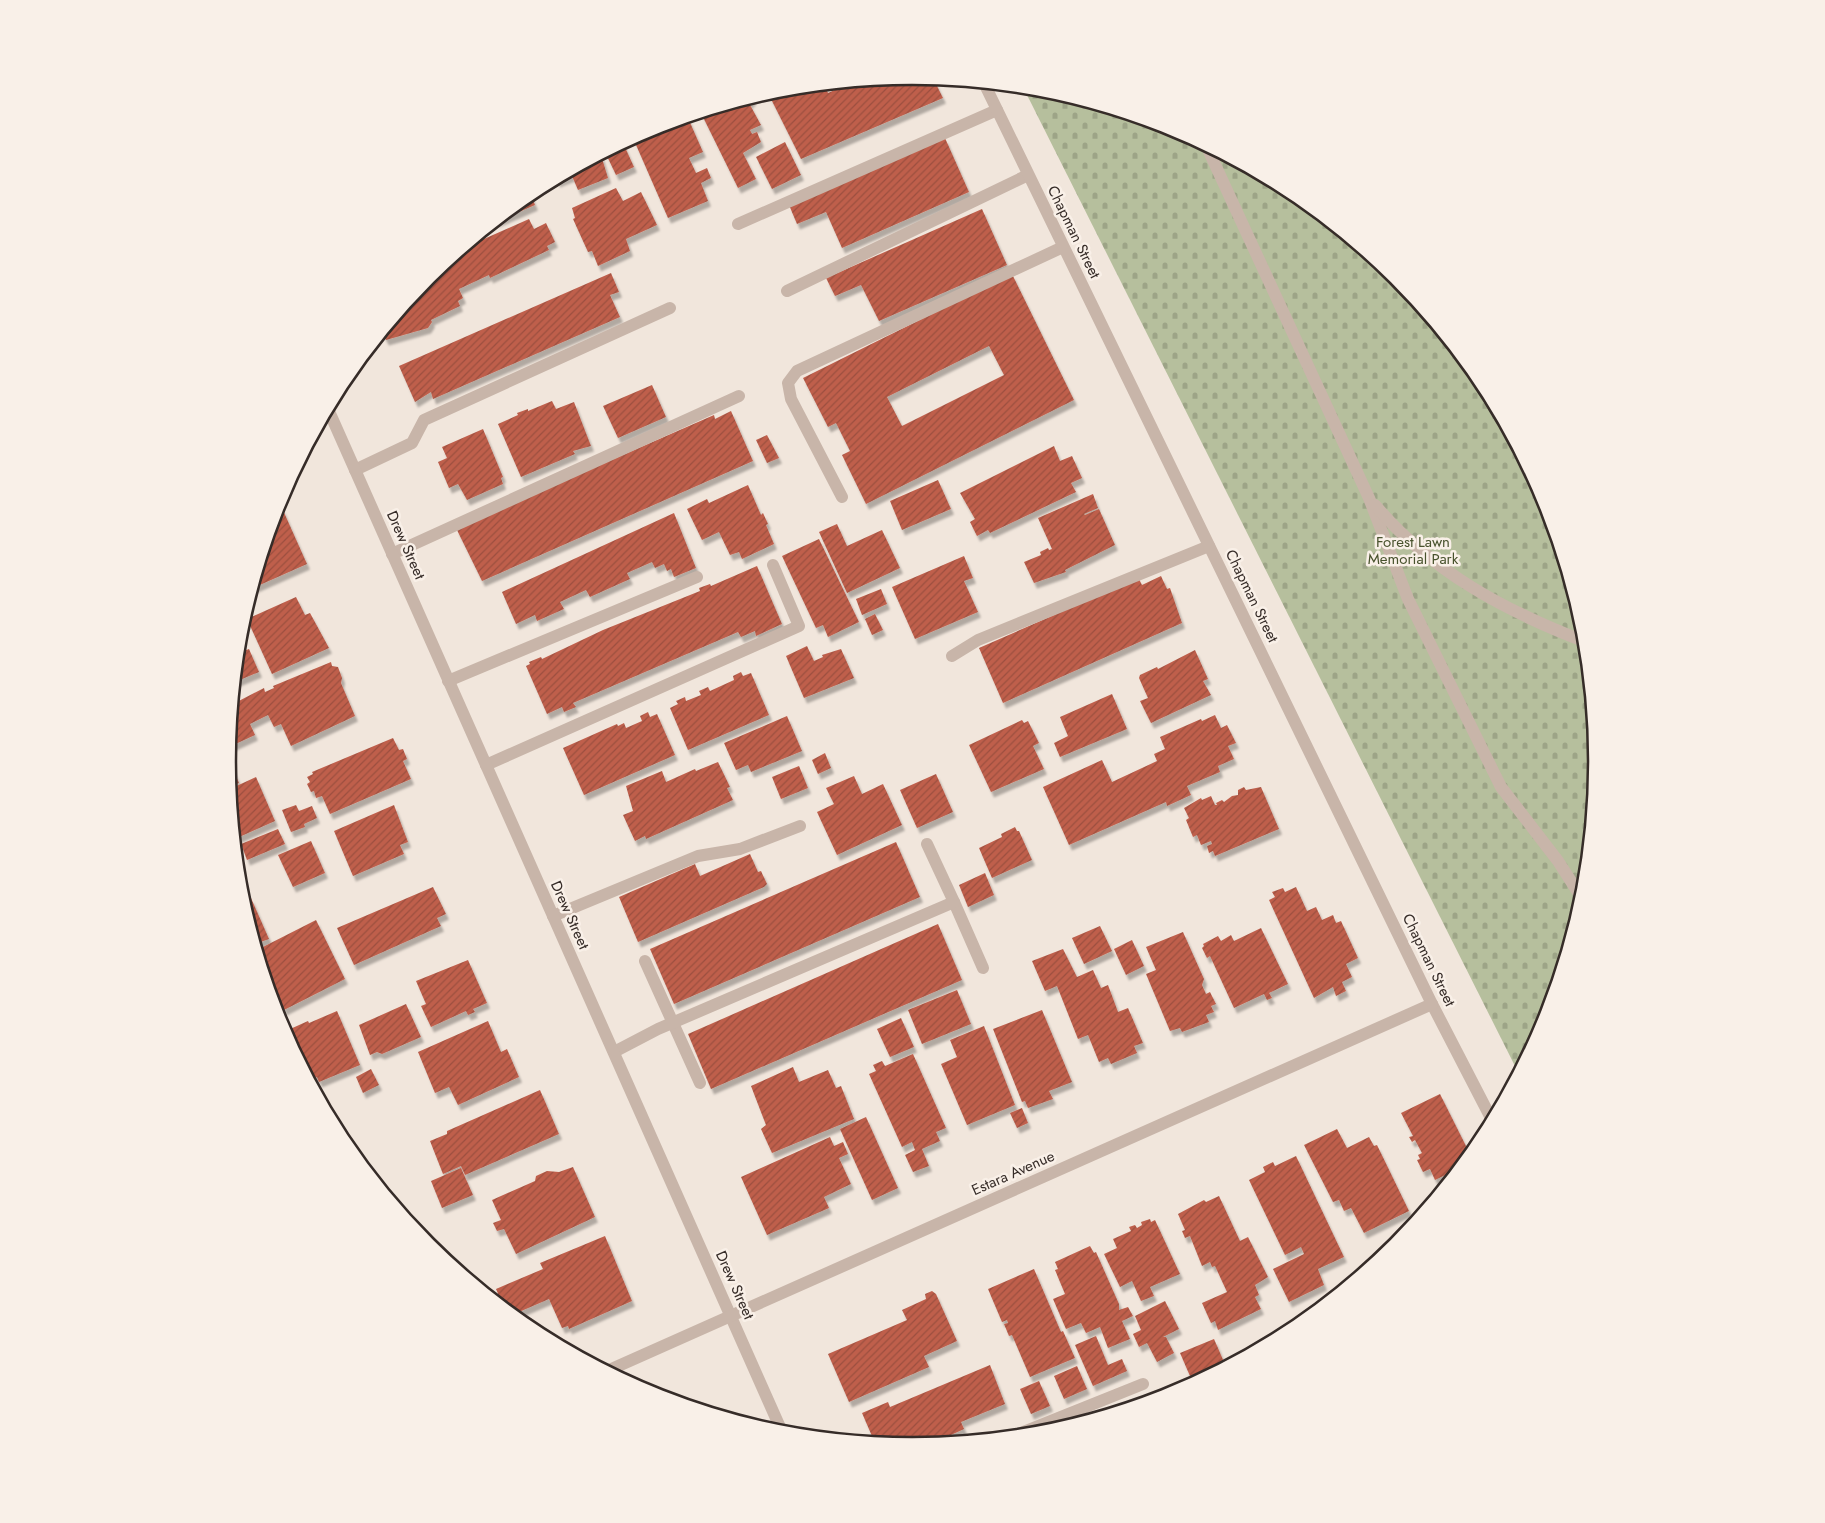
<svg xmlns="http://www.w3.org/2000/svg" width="1825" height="1523" viewBox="0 0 1825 1523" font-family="Jost,sans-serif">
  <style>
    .cemetery { fill: url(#cemetery-stones) }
    .building { fill: url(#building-hatch); fill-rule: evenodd; filter: url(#shadow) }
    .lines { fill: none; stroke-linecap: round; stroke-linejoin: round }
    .lane { stroke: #c8b5a9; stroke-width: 12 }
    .street { stroke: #c8b5a9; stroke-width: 12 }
    .labels { text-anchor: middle; stroke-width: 5; stroke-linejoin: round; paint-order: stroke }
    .street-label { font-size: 15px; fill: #362c28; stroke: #f9f0e8 }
    .park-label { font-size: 15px; fill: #48522d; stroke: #f9f0e8 }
    .rim { fill: none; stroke: #362c28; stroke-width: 2.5 }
  </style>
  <defs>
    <pattern id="cemetery-stones" width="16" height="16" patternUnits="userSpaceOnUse" patternTransform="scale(1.25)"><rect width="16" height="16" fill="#b6bf9d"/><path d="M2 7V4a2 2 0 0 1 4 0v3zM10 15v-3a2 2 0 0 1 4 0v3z" fill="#9da487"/></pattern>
    <pattern id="building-hatch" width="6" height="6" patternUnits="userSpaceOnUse" patternTransform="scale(1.25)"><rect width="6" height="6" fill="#bf5f4c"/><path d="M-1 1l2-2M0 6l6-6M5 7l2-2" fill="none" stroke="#9c4f3f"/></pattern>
    <filter id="shadow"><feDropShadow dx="3" dy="5.5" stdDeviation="1" flood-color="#0004"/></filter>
  </defs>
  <rect width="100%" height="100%" fill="#f1e6dc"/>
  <polygon class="cemetery" points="1023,87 1046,89 1175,129 1293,192 1397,277 1482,381 1546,500 1585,628 1598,762 1585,895 1545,1024 1519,1074"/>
  <g class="building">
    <polygon points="913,76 933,78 943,98 801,159 768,93 779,89 824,85 828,93 853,82"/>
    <polygon points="752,98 753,100 749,103 761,125 750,130 752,134 757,132 761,142 743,153 756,179 738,188 701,113"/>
    <polygon points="688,118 703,152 689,158 696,173 707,168 711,178 701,183 708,201 668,218 633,138 651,128 673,121 674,124"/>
    <polygon points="945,138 969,192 842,248 826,212 797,224 789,205"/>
    <polygon points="785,142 801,175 772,189 756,157"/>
    <polygon points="623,143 634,167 616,175 605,152"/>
    <polygon points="601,155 608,178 578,190 572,176 557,182 556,179"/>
    <polygon points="616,188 623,201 641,192 657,225 626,239 630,251 598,266 592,251 588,252 573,219 575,218 572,208"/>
    <polygon points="530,193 535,205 496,222 496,221"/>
    <polygon points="982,209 1007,265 879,321 861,285 835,296 826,278"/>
    <polygon points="529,219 534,229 546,223 555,242 547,246 549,250 490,278 489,275 459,289 463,298 458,301 460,306 431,320 432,322 428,328 386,340 382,333 428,277 468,244 468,246"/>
    <polygon points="611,273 619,292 610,295 620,317 433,399 431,392 415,402 399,366"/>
    <path d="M1012,274L1074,400L866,504L842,455L850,451L836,423L828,427L803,378ZM989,346L1004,375L902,426L887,397Z"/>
    <polygon points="652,385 666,417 618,438 603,406"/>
    <polygon points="552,401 556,409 574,402 591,446 573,451 575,454 521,477 498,424 518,415 517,413 528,409 528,411"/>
    <polygon points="731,411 753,461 482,581 456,528 714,415 715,419"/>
    <polygon points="483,429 503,477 501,478 503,484 467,500 458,484 449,488 438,462 447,458 442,447"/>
    <polygon points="767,435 779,458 767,463 756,440"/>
    <polygon points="1054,446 1060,461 1072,456 1082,478 1071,483 1076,492 990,533 988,530 977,536 970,522 975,519 960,493"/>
    <polygon points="938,480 951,509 902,530 890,501"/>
    <polygon points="748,485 761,515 763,513 768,524 766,525 774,544 742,559 739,552 730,555 719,532 702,540 687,509 707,499 709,503"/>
    <polygon points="1093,494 1098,508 1084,514 1085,515 1099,509 1115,545 1065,570 1066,572 1034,583 1024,562 1041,555 1040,552 1048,548 1049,550 1052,549 1038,518"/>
    <polygon points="282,508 307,564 253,588 276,511"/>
    <polygon points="674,513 696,568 674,577 671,569 667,571 664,564 655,568 652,562 627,573 630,579 590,597 586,590 560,602 564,609 537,621 535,615 516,624 502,592"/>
    <polygon points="837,524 847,546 882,530 900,568 847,593 819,532"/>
    <polygon points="819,539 859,622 828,637 823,625 816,628 782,556"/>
    <polygon points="964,556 973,578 964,581 978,612 915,639 892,587"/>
    <polygon points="757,566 782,624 756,636 755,631 741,637 738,632 573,703 576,707 564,712 562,707 547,714 526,666 530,664 529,662 541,657 542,659 603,630 700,591 699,588 710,584 711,586"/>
    <polygon points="1161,576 1167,589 1170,588 1182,623 1003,703 979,648 1122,585 1139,579 1142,585"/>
    <polygon points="881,589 887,604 862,615 856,599"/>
    <polygon points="296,597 305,615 310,613 329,648 272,674 247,619"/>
    <polygon points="875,614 883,630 872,635 865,619"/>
    <polygon points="807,646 814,661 823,657 822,655 841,649 854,678 804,698 786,656"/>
    <polygon points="249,649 259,672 235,682 238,653"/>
    <polygon points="1195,650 1208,679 1203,681 1211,695 1151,723 1140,701 1148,698 1139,678 1140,675 1157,667 1158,669"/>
    <polygon points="331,662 332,666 338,667 342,678 341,683 355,716 291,746 281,724 274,727 268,715 250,724 255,735 229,747 233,704 264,688 265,692 274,688 273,686"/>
    <polygon points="741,672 743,676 751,673 769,715 688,750 670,708 678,704 676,701 685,697 686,701 701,695 699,691 708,687 710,691 734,680 733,676"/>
    <polygon points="1112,694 1127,729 1060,757 1054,743 1068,736 1060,717"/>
    <polygon points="648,712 650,717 657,714 675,755 584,795 563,748 617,724 618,726 624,723 626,728 642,721 640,716"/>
    <polygon points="1215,715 1221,728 1227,725 1236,743 1228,746 1234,759 1218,766 1220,772 1187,786 1191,795 1167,806 1166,802 1069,845 1043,787 1102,760 1112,782 1157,761 1154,754 1165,749 1160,737 1201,719 1202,721"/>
    <polygon points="787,716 802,751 751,772 748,765 736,770 724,743"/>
    <polygon points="1022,720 1024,723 1028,721 1039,743 1033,746 1044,769 991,792 969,745"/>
    <polygon points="393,738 399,750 403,749 407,759 403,761 411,779 330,814 322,796 316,798 314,791 311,792 307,784 310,782 307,777 313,774 312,772"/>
    <polygon points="825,753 831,768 818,774 812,760"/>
    <polygon points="228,758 239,783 230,787 227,761"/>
    <polygon points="718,762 730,787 727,788 733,800 646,839 645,836 635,841 623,815 633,811 626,786 662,771 666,782 695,769 696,771"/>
    <polygon points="799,766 808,788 781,799 772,777"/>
    <polygon points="936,774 953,812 917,828 900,790"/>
    <polygon points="854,776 862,794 883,784 902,825 837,855 817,812 834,804 826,788"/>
    <polygon points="256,777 275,821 237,838 230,789"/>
    <polygon points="1244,787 1246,790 1261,787 1279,829 1215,856 1213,851 1209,853 1207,846 1212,844 1211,841 1201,845 1197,835 1193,837 1186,820 1189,818 1184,808 1201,798 1202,800 1211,796 1215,805 1217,805 1216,803 1222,800 1224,802 1232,796 1238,795 1238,790"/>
    <polygon points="296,805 299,811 312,806 317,818 304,824 305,827 291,832 282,810"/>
    <polygon points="394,805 408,842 400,845 404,854 353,876 334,831"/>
    <polygon points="1015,827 1017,831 1019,831 1032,860 992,878 979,848 1002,837 1001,834"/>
    <polygon points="278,829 285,844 247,860 241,844"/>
    <polygon points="311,841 325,873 293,887 278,855"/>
    <polygon points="896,842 920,897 674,1004 650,949"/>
    <polygon points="750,854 758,872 761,871 767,884 764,887 638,942 619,897 695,864 700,876"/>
    <polygon points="985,873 994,895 968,907 959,885"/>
    <polygon points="433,887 446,914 437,918 441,926 354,965 337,928"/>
    <polygon points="1296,887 1307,911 1316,907 1322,920 1333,915 1336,923 1341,921 1358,958 1346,964 1352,977 1342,982 1346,991 1336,996 1333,987 1314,998 1269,900 1275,897 1272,892 1283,888 1285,892"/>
    <polygon points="251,898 269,939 255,944 242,902"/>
    <polygon points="316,920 345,979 284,1010 262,966 257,950"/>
    <polygon points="938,924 962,980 711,1089 688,1034"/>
    <polygon points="1100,926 1112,951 1084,964 1072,938"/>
    <polygon points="1261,928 1288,984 1269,993 1272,998 1267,1000 1264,994 1234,1008 1210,956 1207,958 1202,948 1204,946 1203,944 1218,936 1221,941 1231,935 1234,941"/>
    <polygon points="1183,932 1204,979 1202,985 1206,994 1210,992 1216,1004 1211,1006 1214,1012 1206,1015 1209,1022 1182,1032 1180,1028 1170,1031 1146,974 1156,970 1146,947"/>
    <polygon points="1132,940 1144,966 1126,975 1114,949"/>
    <polygon points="1063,949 1077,977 1093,970 1101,988 1108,985 1118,1012 1128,1008 1143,1043 1134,1046 1137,1053 1111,1064 1108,1058 1099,1062 1088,1035 1078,1039 1057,986 1045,991 1032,961"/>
    <polygon points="468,960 487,1003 473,1009 475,1012 468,1015 466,1011 431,1027 421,1006 426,1004 416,981"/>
    <polygon points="957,990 971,1024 922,1044 908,1010"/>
    <polygon points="406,1004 421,1037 382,1054 377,1052 370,1055 359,1025"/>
    <polygon points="1042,1010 1072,1082 1049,1091 1053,1099 1028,1108 1025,1101 1022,1102 993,1029"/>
    <polygon points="337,1011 360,1065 319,1082 317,1077 310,1081 285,1034 289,1032 288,1030 308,1021 309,1023"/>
    <polygon points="901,1018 914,1047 890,1057 877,1029"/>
    <polygon points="488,1021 501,1052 507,1049 519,1077 458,1105 449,1087 435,1093 418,1052"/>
    <polygon points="984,1026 1015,1105 967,1125 941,1064 957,1057 950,1040"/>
    <polygon points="913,1054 946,1128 936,1132 940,1141 922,1149 929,1166 913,1172 905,1155 915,1150 912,1142 902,1147 869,1074 876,1071 873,1065 882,1061 885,1066"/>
    <polygon points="793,1067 799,1082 828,1070 836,1088 841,1086 854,1119 772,1153 761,1129 766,1125 751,1086"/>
    <polygon points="371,1069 379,1085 363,1093 356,1077"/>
    <polygon points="540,1090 559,1134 465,1175 461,1166 443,1174 430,1141 447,1134 447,1131"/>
    <polygon points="1440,1094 1471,1156 1462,1167 1435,1180 1430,1169 1423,1172 1417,1160 1420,1159 1418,1155 1422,1153 1415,1140 1412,1142 1409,1137 1413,1136 1401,1113"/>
    <polygon points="1022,1108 1028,1123 1017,1128 1010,1113"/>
    <polygon points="866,1117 898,1188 872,1200 840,1129"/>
    <polygon points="1337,1129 1347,1148 1369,1137 1374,1146 1377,1145 1409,1211 1364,1233 1351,1208 1344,1211 1339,1200 1333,1202 1304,1145"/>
    <polygon points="830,1137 834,1146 843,1142 848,1154 839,1158 851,1184 824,1197 829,1208 767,1235 741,1177"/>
    <polygon points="1296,1156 1344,1257 1318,1269 1324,1285 1289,1302 1273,1269 1304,1254 1301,1247 1285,1255 1249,1180 1265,1172 1263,1167 1273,1162 1275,1166"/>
    <polygon points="573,1167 595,1217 516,1254 504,1229 497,1231 493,1223 501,1220 492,1200 535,1181 536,1176 547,1171 559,1172"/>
    <polygon points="461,1168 473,1195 442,1208 431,1181"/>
    <polygon points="1219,1196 1240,1241 1248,1237 1268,1277 1255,1285 1259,1295 1255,1297 1261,1309 1218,1330 1215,1321 1211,1323 1202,1303 1227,1292 1215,1266 1212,1267 1210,1262 1202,1266 1190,1236 1185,1238 1182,1231 1185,1230 1178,1214 1204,1200 1206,1202"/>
    <polygon points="1150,1219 1151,1222 1155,1220 1180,1274 1150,1287 1154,1296 1141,1301 1132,1281 1120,1287 1104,1254 1117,1248 1113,1239 1131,1231 1129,1227 1135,1225 1137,1228 1142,1225 1141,1222"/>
    <polygon points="605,1236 632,1301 569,1329 568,1326 562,1328 549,1299 512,1315 505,1310 496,1289 543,1269 540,1263"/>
    <polygon points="1090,1246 1094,1253 1096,1252 1119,1304 1119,1310 1128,1307 1133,1316 1122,1321 1130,1339 1108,1348 1100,1327 1086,1333 1081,1323 1066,1329 1053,1299 1065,1294 1055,1270 1058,1269 1055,1262"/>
    <polygon points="1034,1269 1061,1332 1063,1331 1075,1358 1030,1377 1012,1335 1009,1336 1004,1324 1008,1323 1007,1320 1002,1322 988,1289"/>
    <polygon points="932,1291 936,1294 957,1341 924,1356 929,1367 849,1402 828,1354 907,1320 902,1310 926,1299 925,1294"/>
    <polygon points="1165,1301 1179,1329 1163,1337 1166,1337 1174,1353 1157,1362 1147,1343 1139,1347 1133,1334 1141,1330 1135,1316"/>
    <polygon points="1096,1336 1108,1365 1122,1359 1127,1371 1093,1386 1075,1345"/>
    <polygon points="1214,1339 1224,1362 1190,1376 1180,1353"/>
    <polygon points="990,1365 1005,1404 961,1422 964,1429 940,1440 942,1444 912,1447 875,1443 862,1413 888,1402 890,1407"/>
    <polygon points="1077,1366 1087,1389 1064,1399 1054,1376"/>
    <polygon points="1197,1375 1200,1381 1174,1395 1143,1404 1141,1400"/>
    <polygon points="1039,1381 1050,1406 1031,1414 1020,1389"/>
  </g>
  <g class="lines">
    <g class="lane">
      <polyline points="1206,145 1369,498 1408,599 1501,787 1558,861 1583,900"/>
      <polyline points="738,224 997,110"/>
      <polyline points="787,291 1028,175"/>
      <polyline points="355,470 412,443 424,420 670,308"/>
      <polyline points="842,497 791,399 788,383 797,371 1063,247"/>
      <path d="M1375,505C1432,572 1505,611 1586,642"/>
      <polyline points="392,554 739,396"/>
      <polyline points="952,656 978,640 1209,546"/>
      <polyline points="448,681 697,577"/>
      <polyline points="486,765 799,626 773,565"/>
      <polyline points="954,902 983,968"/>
      <polyline points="553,916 698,856 740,849 800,826"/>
      <polyline points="645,961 700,1083"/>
      <polyline points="614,1052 658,1029 954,902 927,844"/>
      <polyline points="1011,1437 1143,1384"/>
    </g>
    <g class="street">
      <polyline points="984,83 1432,1004 1493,1122"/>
      <polyline points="328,409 783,1434"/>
      <polyline points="607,1371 1432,1004"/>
    </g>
  </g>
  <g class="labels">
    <g class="street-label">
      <text transform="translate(1074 232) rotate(64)" y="5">Chapman Street</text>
      <text transform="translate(406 545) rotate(66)" y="5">Drew Street</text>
      <text transform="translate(1252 596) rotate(64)" y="5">Chapman Street</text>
      <text transform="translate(570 915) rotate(66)" y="5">Drew Street</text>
      <text transform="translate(1429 960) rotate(64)" y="5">Chapman Street</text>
      <text transform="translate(1013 1173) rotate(-24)" y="5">Estara Avenue</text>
      <text transform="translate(735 1285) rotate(66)" y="5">Drew Street</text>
    </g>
    <g class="park-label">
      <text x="1413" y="547">Forest Lawn<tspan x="1413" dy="17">Memorial Park</tspan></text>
    </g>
  </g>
  <path d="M0 0H1825V1523H0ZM236 761a676 676 0 1 1 1352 0a676 676 0 1 1-1352 0Z" fill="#f9f0e8" fill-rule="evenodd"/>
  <path class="rim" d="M236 761a676 676 0 1 1 1352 0a676 676 0 1 1-1352 0Z"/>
</svg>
